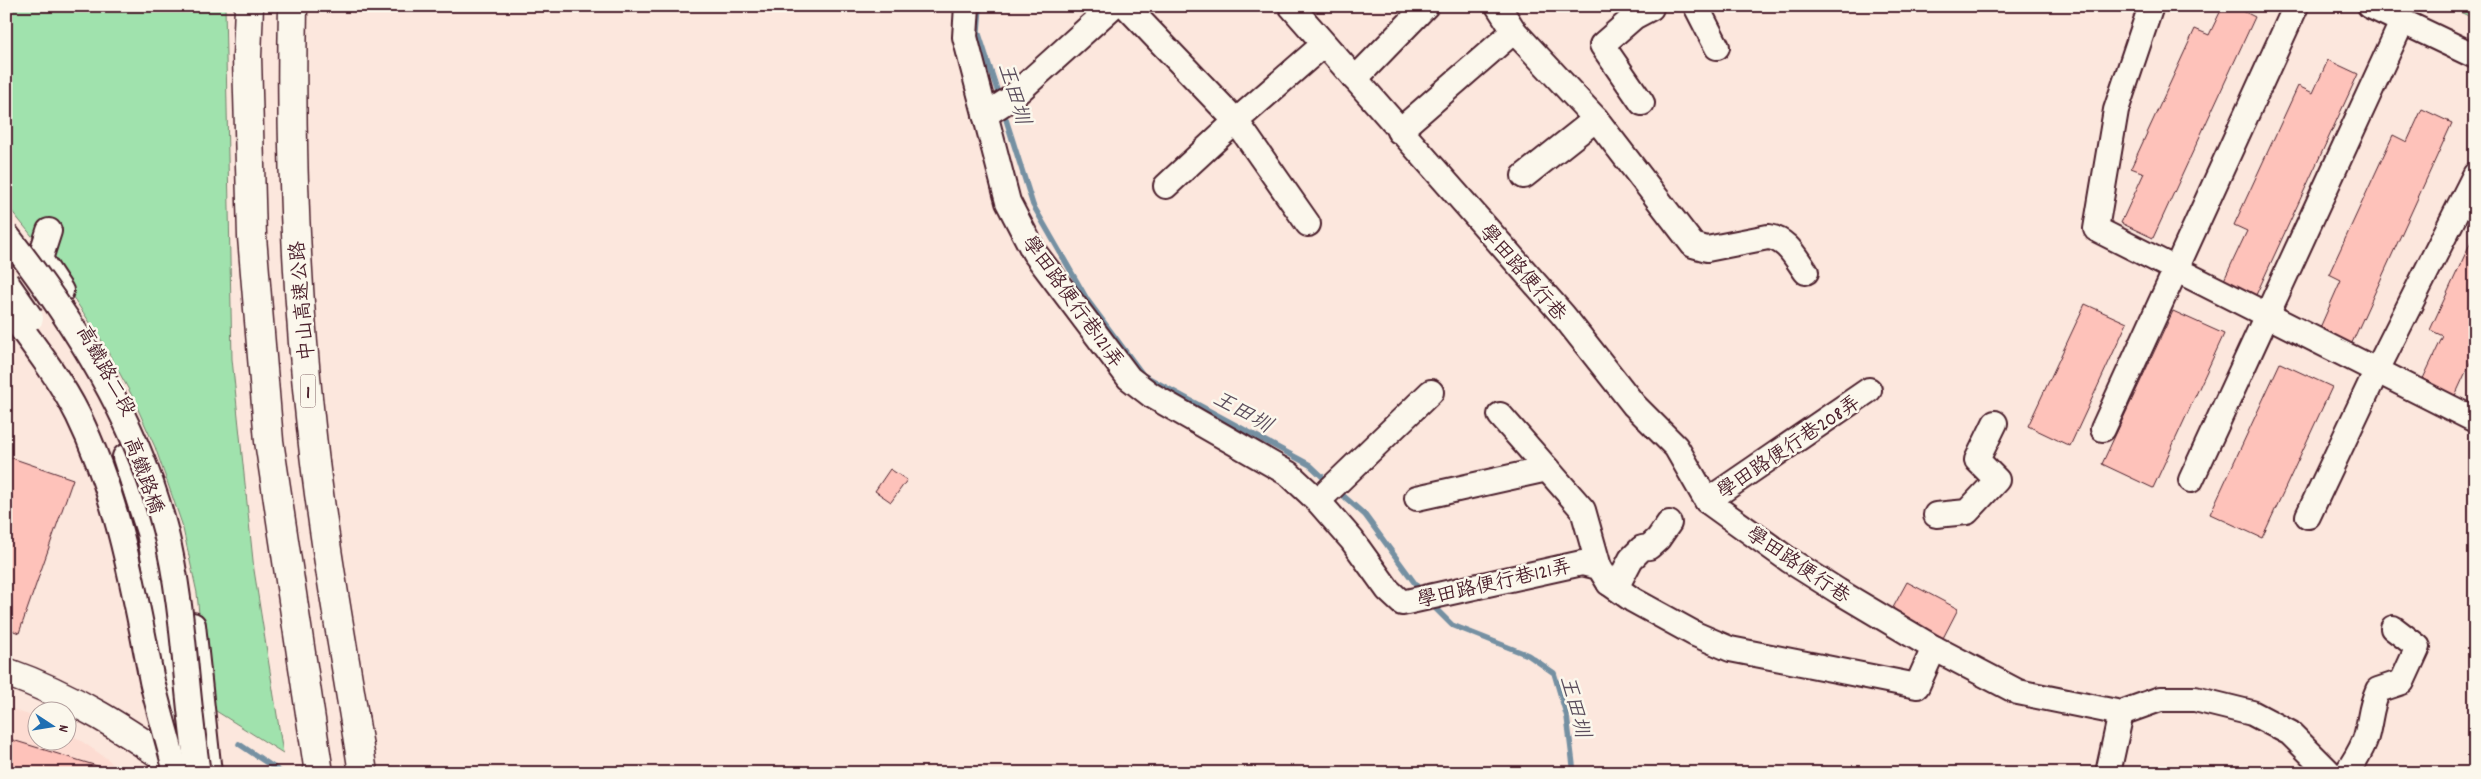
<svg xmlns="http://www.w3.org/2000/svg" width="2481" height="779" viewBox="0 0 2481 779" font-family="Dekko,'LXGW WenKai TC',sans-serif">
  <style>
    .built { fill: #fddcd2 }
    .green { fill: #a0e2ad; stroke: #75806c }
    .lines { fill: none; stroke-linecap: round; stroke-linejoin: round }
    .stream { stroke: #7590a2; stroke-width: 5.5 }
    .building { fill: #fec2ba; stroke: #4a1f2b }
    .minor-casing { stroke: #4a1f2b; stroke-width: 28 }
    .major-casing { stroke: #4a1f2b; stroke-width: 31 }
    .highway-casing { stroke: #4a1f2b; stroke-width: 31 }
    .minor { stroke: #fbf7ec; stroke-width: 24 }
    .major { stroke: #fbf7ec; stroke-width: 28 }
    .highway { stroke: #fbf7ec; stroke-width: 28 }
    .minor-bridge-casing { stroke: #4a1f2b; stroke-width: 28; stroke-linecap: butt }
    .minor-bridge { stroke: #fbf7ec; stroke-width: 24 }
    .labels { text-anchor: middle; stroke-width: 5; stroke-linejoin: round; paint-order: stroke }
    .shield { fill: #fbf7ec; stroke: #7f6065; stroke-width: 1 }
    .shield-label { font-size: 19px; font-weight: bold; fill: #4a1f2b }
    .street-label { font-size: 20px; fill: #4a1f2b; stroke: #fbf7ec }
    .water-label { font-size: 21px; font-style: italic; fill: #5c4e5d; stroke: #fbf7ec }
  </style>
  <rect width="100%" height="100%" fill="#fce7dd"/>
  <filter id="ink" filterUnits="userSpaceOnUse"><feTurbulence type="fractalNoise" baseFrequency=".02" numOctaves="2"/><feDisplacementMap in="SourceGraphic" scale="10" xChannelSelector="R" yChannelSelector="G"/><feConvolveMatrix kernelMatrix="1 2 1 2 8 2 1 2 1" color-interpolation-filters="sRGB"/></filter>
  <g filter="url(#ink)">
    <polygon class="built" points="6,707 37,718 38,742 68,742 68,732 109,760 120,773 6,773"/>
    <g class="green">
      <polygon points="6,6 225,6 232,359 254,570 283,753 208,706 197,593 182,524 155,447 130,392 99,336 32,236 6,204"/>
      <polygon points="2447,6 2475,6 2475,19"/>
    </g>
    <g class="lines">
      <g class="stream">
        <polyline points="980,6 978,31 1000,99"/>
        <polyline points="1003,110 1033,205 1088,301 1143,375 1310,465 1329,483"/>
        <polyline points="1338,491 1365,515 1422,593"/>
        <polyline points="1431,604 1452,625 1528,655 1554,673 1567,717 1574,773"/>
        <polyline points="239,744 282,773"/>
      </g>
    </g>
    <g class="building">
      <polygon points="2223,6 2233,6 2255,17 2153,238 2121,223 2144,173 2131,168 2195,29 2209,35"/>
      <polygon points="2328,60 2358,74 2256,295 2224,280 2247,231 2234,225 2298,86 2313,93"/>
      <polygon points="2422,109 2452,123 2351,345 2319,330 2341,280 2329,274 2393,135 2407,142"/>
      <polygon points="2475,233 2475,352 2453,400 2420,385 2443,336 2430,330"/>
      <polygon points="2085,304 2127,323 2070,446 2028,426"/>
      <polygon points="2173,311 2224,334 2153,488 2102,464"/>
      <polygon points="2280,363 2332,387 2262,538 2210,514"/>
      <polygon points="6,456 73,479 19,633 6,628"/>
      <polygon points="890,469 907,480 891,502 875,491"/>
      <polygon points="1907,582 1958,609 1941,642 1889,615"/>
      <polygon points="6,738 107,769 106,773 6,773"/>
    </g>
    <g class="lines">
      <g class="minor-casing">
        <g id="minor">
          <polyline points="967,6 965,37 1008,202 1034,252 1129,378 1151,395 1289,474 1318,501 1352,540 1388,590 1402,603 1582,563 1599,567 1609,583 1633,600 1695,634 1730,649 1917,686 1934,648"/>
          <polyline points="1126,6 1236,121 1323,45"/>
          <polyline points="1291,6 1563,315 1634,405 1676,447 1707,501 1789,560 1838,591 1934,648 2018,692 2121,713 2160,699 2195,699 2252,713 2290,733 2330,773"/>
          <polyline points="1498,6 1514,31"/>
          <polyline points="1696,6 1717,47"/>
          <polyline points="2151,6 2116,110 2096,229 2475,420"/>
          <polyline points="2370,6 2475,56"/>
          <polyline points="1355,79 1426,6"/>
          <polyline points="1642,103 1602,45 1634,17 1651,8"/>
          <polyline points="985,115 1010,99 1113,6"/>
          <path d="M1399,131L1514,31L1596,119L1693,245L1707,249L1768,237C1787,239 1795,257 1806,272"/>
          <polyline points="1524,176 1596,119"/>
          <polyline points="1166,186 1236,121 1308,224"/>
          <polyline points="49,231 40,259 61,291"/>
          <polyline points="1500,415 1583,510 1599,567"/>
          <polyline points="2103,429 2296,6"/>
          <polyline points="125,457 149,532 175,683 184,719"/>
          <polyline points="2191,480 2402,22"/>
          <polyline points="1417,498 1547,469"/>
          <polyline points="1318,501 1431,392"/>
          <polyline points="1707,501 1869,390"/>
          <polyline points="1936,515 1967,512 1997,480 1977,460 1995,423"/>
          <polyline points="2308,516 2377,370 2475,175"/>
          <polyline points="1609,583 1620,580 1631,559 1642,548 1649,547 1658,539 1669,523"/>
          <polyline points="193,625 209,773"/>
          <polyline points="2108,773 2121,713"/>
          <path d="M2347,773C2354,761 2362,750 2366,737C2371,719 2370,708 2378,690L2402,682L2418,647L2393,628"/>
        </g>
      </g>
      <g class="major-casing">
        <path id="major" d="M6,672C74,696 128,731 186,773"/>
      </g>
      <g class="highway-casing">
        <g id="highway">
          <polyline points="249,6 247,57 252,237 269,441 319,773"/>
          <path d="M293,6C290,150 296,293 312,436C324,548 346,661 363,773"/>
        </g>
      </g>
      <use href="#minor" class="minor"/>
      <use href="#major" class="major"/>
      <use href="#highway" class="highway"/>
      <g class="minor-bridge-casing">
        <g id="minor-bridge">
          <path d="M6,234C74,322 137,420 165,529C185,609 185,692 198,773"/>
          <polyline points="6,282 31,318"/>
          <path d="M6,308C31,342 59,377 78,415C119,499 134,590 152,681C159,712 169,742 176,773"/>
        </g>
      </g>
      <use href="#minor-bridge" class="minor-bridge"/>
    </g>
  </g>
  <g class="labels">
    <rect class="shield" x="300.5" y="374.5" width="15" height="33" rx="4"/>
    <g class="shield-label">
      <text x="308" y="398">1</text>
    </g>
    <g class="street-label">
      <text transform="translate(1524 272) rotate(49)" y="7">學田路便行巷</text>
      <text transform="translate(301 301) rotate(-95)" y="7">中山高速公路</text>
      <text transform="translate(1074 301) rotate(54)" y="7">學田路便行巷121弄</text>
      <text transform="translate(107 370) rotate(61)" y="7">高鐵路二段</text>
      <text transform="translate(1788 446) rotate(-34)" y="7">學田路便行巷208弄</text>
      <text transform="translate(145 475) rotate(70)" y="7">高鐵路橋</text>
      <text transform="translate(1799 564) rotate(34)" y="7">學田路便行巷</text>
      <text transform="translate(1494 582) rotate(-13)" y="7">學田路便行巷121弄</text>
    </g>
    <g class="water-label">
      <text transform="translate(1015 93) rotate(73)" y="7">王田圳</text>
      <text transform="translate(1243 411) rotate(29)" y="7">王田圳</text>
      <text transform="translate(1576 706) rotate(75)" y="7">王田圳</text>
    </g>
  </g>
  <rect width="2481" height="779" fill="none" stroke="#fbf7ec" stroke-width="25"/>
  <rect x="12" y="12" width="2456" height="754" fill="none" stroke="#4a1f2b" stroke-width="2" filter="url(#ink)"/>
  <g transform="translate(52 726) rotate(102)"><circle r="24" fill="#fbf7ec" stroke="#b4a19f"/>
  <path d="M0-4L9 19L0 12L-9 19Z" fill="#1f6fb2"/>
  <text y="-8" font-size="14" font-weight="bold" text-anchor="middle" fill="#4a1f2b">N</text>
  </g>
</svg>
